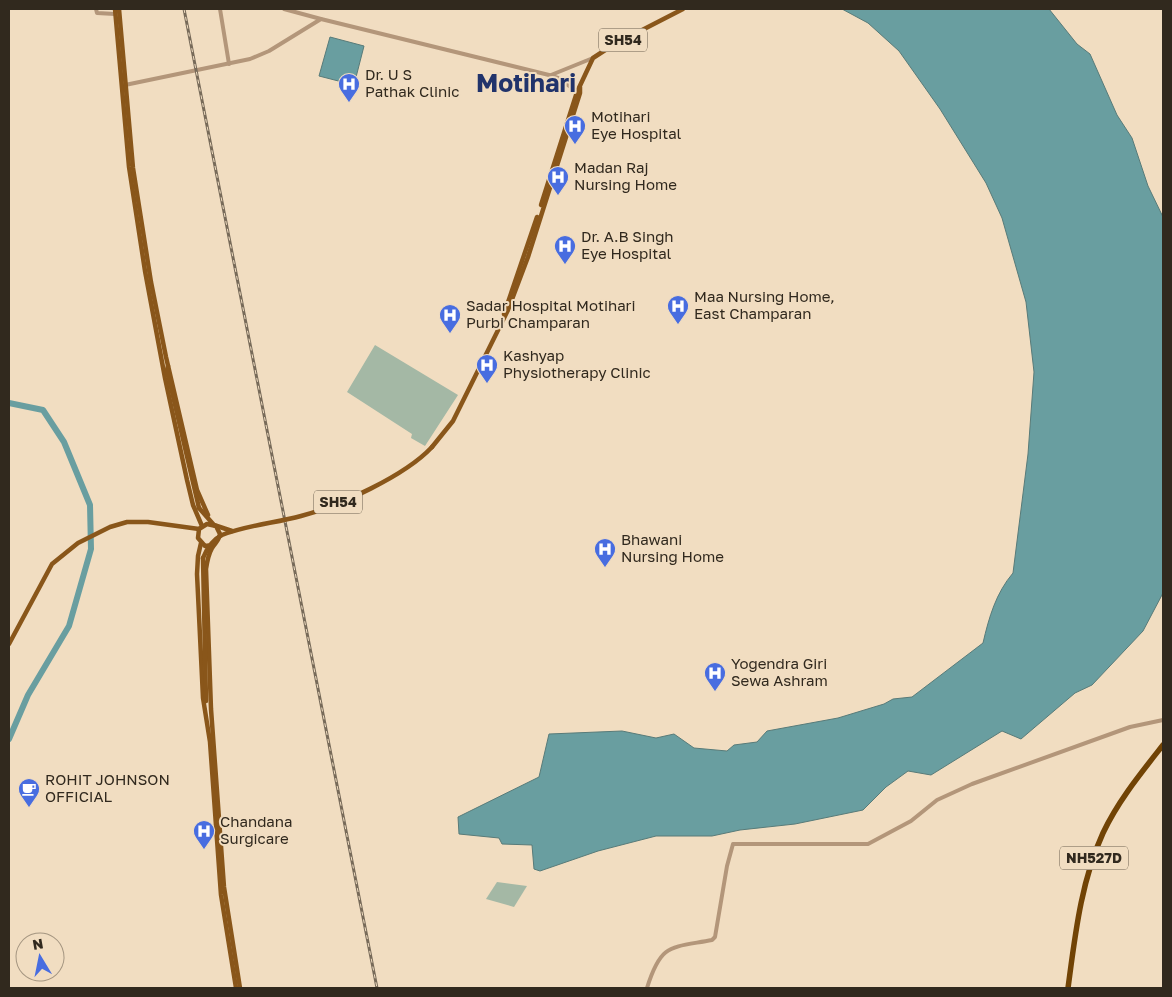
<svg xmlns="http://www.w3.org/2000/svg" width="1172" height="997" viewBox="0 0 1172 997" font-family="'Golos Text',sans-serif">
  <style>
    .green { fill: #a4b8a5 }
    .water { fill: #699ea0; stroke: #587b79 }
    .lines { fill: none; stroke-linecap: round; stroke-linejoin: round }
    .river { stroke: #699ea0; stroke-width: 6 }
    .minor { stroke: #b3967a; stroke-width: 4 }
    .major { stroke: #89561a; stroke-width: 4.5 }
    .highway { stroke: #714305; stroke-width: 5.5 }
    .rail-casing { stroke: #776a59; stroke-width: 3 }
    .rail { stroke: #f1ddc1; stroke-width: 1; stroke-dasharray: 4; stroke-linecap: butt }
    .major-bridge { stroke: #89561a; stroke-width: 4.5 }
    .labels { text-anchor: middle; stroke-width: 4; stroke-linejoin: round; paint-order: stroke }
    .shield { fill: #f1ddc1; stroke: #6b5f4f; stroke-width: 1 }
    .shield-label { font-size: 14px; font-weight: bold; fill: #31291e }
    .poi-label { font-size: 15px; fill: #31291e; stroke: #f1ddc1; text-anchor: start }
    .town-label { font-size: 25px; font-weight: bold; fill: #21336b; stroke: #f1ddc1 }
  </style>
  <rect width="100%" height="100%" fill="#f1ddc1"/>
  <g class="green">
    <polygon points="375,345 458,395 425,446 411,438 412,434 347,392"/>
    <polygon points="497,882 527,886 514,907 486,899"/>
  </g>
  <g class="water">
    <path d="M842,9H1049L1077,44L1090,54L1117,115L1132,138L1148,186L1163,217V593L1143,631L1092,685L1075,693L1021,739L1002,731L931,775L908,771L886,787L863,810L795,824L740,830L712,836H656L598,851L540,871L534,869L532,845L502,844L499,838L459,834L458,817L539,777L549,734L622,731L656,738L674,734L694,748L727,751L734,745L757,742L767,731L838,718L884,704L893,699L912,697L983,643C989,617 996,593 1013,573L1028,454L1034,372L1026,302L1002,218L986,183L940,109L899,51L868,23Z"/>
    <polygon points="330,37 364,46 354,85 319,76"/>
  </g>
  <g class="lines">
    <polyline class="river" points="9,403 43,410 64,442 90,505 91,549 69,626 28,695 9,739"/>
    <g class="minor">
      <polyline points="96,9 97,13 115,14"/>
      <polyline points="220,9 229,64"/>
      <polyline points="284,9 321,19"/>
      <polyline points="551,75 593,58"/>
      <polyline points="125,85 250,59 269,51 321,19 549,75 558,78 578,92"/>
      <path d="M647,988C661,943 670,948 712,940L715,937L727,866L733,844H868L911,821L937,800L972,784L1130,727L1163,720"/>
    </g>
    <g class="major">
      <polyline points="115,9 129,167 145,271 165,378 187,480 193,505 202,526"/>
      <polyline points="119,9 133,168 151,282 166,357 197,490 208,515"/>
      <polyline points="541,205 577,92 593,58 613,45 683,9"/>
      <polyline points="504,314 537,217"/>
      <polyline points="168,366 167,370 199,508"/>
      <polyline points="432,447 453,421 508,310 528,257 580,93 580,87"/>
      <polyline points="201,543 198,556 197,574 203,698 210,742 221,895 236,988"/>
      <path d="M213,545L205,546L198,538L199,529L207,524L216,526L220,534C219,541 215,543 212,548C208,555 207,562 206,569L211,709L224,887L240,988"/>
      <polyline points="203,558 206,701"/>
      <polyline points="9,644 52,564 78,543 110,527 127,522 148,522 199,529"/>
    </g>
    <path class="highway" d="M1068,988C1075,936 1081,881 1103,833C1118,801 1141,773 1163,745"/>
    <g class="rail-casing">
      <polyline id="rail" points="184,9 377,988"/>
    </g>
    <use href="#rail" class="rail"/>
    <g class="major-bridge">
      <polyline points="199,508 214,525 232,531"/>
      <path d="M203,558C207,548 212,540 222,535C247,525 276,523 301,516C339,506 405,476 432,447"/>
    </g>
  </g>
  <defs>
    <g id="hospital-pin" transform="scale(1.125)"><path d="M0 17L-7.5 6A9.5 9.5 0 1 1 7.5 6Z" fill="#486de0" stroke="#f1ddc1"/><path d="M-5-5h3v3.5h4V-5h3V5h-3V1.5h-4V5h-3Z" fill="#fff"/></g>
    <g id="cafe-pin" transform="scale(1.125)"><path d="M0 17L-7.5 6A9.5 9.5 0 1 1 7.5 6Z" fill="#486de0" stroke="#f1ddc1"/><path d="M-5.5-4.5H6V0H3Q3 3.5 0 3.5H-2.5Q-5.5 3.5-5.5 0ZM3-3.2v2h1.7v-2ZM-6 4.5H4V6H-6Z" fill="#fff"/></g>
  </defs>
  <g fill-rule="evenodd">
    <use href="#hospital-pin" x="349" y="84"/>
    <use href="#hospital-pin" x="575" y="126"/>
    <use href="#hospital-pin" x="558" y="177"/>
    <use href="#hospital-pin" x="565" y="246"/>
    <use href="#hospital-pin" x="678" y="306"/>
    <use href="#hospital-pin" x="450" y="315"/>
    <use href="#hospital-pin" x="487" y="365"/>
    <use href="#hospital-pin" x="605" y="549"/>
    <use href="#hospital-pin" x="715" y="673"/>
    <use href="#cafe-pin" x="29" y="789"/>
    <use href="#hospital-pin" x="204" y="831"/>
  </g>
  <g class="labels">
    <g class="shield">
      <rect x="599" y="28.5" width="48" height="23" rx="4"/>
      <rect x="314" y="490.5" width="48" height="23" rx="4"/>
      <rect x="1060" y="846.5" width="68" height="23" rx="4"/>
    </g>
    <g class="shield-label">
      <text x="623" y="45">SH54</text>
      <text x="338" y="507">SH54</text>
      <text x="1094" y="863">NH527D</text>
    </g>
    <g class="poi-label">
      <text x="365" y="80">Dr. U S<tspan x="365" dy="17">Pathak Clinic</tspan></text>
      <text x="591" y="122">Motihari<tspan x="591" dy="17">Eye Hospital</tspan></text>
      <text x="574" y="173">Madan Raj<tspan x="574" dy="17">Nursing Home</tspan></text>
      <text x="581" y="242">Dr. A.B Singh<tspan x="581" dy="17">Eye Hospital</tspan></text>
      <text x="694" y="302">Maa Nursing Home,<tspan x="694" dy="17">East Champaran</tspan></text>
      <text x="466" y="311">Sadar Hospital Motihari<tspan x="466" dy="17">Purbi Champaran</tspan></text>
      <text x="503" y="361">Kashyap<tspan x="503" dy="17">Physiotherapy Clinic</tspan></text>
      <text x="621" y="545">Bhawani<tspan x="621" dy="17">Nursing Home</tspan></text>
      <text x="731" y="669">Yogendra Giri<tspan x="731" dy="17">Sewa Ashram</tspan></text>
      <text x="45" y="785">ROHIT JOHNSON<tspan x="45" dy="17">OFFICIAL</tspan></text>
      <text x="220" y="827">Chandana<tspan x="220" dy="17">Surgicare</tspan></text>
    </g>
    <g class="town-label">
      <text x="526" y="92">Motihari</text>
    </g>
  </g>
  <rect width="1172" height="997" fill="none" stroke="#31291e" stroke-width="20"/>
  <g transform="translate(40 957) rotate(350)"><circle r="24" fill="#f1ddc1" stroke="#a49580"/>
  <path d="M0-4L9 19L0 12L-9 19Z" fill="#486de0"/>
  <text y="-8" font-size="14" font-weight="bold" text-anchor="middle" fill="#31291e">N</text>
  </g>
</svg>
